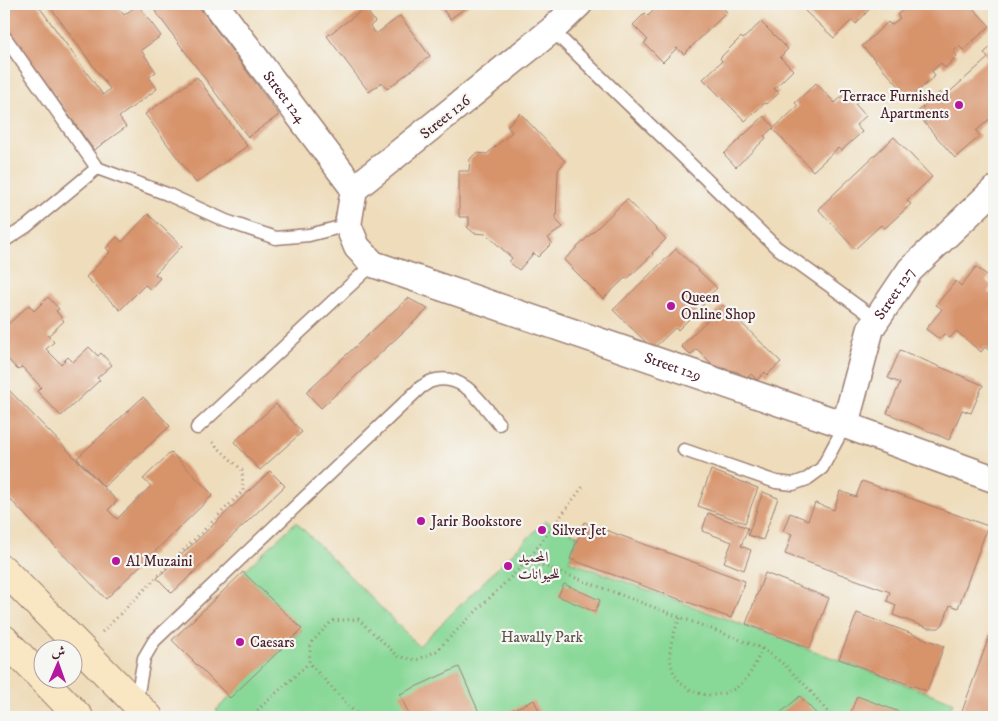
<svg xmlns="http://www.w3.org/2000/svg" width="998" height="721" viewBox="0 0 998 721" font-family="'IM FELL DW Pica',Amiri,serif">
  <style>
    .park { fill: #88d897; stroke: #697c61 }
    .building { fill: #d7936a }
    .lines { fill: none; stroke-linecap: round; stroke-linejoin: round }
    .lane-casing { stroke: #9c7e72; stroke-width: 15 }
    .street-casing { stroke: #9c7e72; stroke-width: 29 }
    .secondary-casing { stroke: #9c7e72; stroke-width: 30 }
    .path { stroke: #9c7e72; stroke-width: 3; stroke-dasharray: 1 4; stroke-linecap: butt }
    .lane { stroke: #fff; stroke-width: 12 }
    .street { stroke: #fff; stroke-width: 26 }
    .secondary { stroke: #f9e7c3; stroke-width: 28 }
    .poi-dot { fill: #b5179e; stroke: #f6f6f2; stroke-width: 2 }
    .labels { text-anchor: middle; stroke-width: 4.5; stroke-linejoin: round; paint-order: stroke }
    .poi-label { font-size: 15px; fill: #4a1f2b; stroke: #f6f6f2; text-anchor: start }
    .street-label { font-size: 15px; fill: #4a1f2b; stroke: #f6f6f2 }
    .park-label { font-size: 15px; fill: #5d564b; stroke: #f6f6f2 }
  </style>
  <rect width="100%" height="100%" fill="#f6f6f2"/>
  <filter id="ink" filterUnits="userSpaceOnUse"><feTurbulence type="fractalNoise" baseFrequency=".02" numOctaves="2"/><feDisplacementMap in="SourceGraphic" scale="10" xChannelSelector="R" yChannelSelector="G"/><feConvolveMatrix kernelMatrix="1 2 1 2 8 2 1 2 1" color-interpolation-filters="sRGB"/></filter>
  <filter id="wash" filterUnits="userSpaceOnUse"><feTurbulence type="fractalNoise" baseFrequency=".0096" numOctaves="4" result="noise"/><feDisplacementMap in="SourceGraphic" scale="20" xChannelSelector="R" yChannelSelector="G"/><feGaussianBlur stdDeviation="1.12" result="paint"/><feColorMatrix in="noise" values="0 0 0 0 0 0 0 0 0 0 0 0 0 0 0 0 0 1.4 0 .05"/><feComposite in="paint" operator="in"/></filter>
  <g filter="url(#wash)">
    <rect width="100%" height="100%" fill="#eedcba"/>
    <polygon class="park" points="545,521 578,535 569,561 953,702 948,717 223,717 216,710 302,630 243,572 296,522 419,646"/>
    <g id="blocks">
      <g class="building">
        <polygon points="4,4 37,4 103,95 110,89 48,4 115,4 124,15 138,5 161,36 141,50 156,72 149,77 157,89 119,117 126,127 94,150 4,25"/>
        <polygon points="150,4 197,4 279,115 248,137"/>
        <polygon points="439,4 471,4 450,19"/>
        <polygon points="654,4 722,4 720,5 727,12 684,54 677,48 663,62 644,43 648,40 633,25 645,13 648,16 657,7"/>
        <polygon points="811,4 874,4 856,24 852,20 834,38 805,11"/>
        <polygon points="915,4 969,4 990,26 963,50 959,46 953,52 957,56 945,68 941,63 932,71 935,76 910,98 862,46 888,22 891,25 900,18 897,15 908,6 910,8"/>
        <polygon points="365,8 375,22 370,26 376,34 400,16 430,56 387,89 382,82 369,92 327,36"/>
        <polygon points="761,22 788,49 780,57 793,70 774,89 779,93 767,104 765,103 745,121 703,79 722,61 720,58 741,37 743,39"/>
        <polygon points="994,44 994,115 976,131 980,136 955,158 916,113 940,92 944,97 988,58 984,53"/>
        <polygon points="197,77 247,146 196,183 145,114"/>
        <polygon points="816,83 835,103 850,89 860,100 855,104 866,116 856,125 862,132 841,151 838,148 813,171 773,129 798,106 795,103"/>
        <polygon points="520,113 565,161 558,170 556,220 563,227 548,238 552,243 538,257 534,253 519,270 509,262 512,258 486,234 474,233 467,227 469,225 469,217 459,217 459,171 469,171 470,159 476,153 487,154 512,132 507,126"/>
        <polygon points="764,116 774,127 764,136 766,138 736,167 724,154"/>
        <polygon points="894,137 932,177 907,201 911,204 885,228 881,225 855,249 818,209"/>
        <polygon points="627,199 666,239 652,253 653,254 627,279 625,278 603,299 564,260"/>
        <polygon points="148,214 182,246 155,274 160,278 150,289 145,285 120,310 86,277 110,252 106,248 117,237 122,242"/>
        <polygon points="676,249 717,288 701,303 704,304 678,330 675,328 653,349 613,310"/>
        <polygon points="976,267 990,277 986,281 992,286 988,292 994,296 994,354 985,347 981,352 956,331 950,338 944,334 939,339 926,329 942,309 936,305 956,281 961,286"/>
        <polygon points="48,297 59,309 56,311 64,321 48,336 54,342 46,349 61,364 68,357 73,362 89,347 98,356 101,353 112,365 97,378 100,380 61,416 37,391 41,387 22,367 18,370 4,355 4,328 29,305 34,311"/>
        <polygon points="408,298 428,309 321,408 306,392"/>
        <polygon points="723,305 781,362 767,375 765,372 757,380 751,374 746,379 738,372 714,366 697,349 690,355 681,346"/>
        <polygon points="900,350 983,385 971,413 962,410 949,440 887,413 900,383 888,378"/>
        <polygon points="4,385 117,501 108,510 117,519 151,486 143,479 171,452 213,495 106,599 4,493"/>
        <polygon points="143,397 170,426 104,487 77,458"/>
        <polygon points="276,404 302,432 260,470 234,442"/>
        <polygon points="711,470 758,488 745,523 698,506"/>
        <polygon points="270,471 285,486 172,593 157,578"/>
        <polygon points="862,481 988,526 958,608 950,605 943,624 939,628 928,628 893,615 896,605 887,601 890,592 785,554 792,534 783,531 790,513 808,520 815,503 834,510 840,491 856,497"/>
        <polygon points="763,492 778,498 763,540 748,535"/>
        <polygon points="708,513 748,528 741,546 751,550 744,570 724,562 732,542 702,531"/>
        <polygon points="584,522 745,581 731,618 570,559"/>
        <polygon points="243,572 302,629 230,698 172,640"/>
        <polygon points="765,573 829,598 810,648 746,624"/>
        <polygon points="564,584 600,600 595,612 558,596"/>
        <polygon points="857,613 944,646 927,691 839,659"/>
        <polygon points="994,623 994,717 960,717"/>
        <polygon points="459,667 481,717 410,717 400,694"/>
        <polygon points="800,696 819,717 776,717"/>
        <polygon points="857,696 902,713 900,717 849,717"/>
        <polygon points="534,700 542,717 497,717"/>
      </g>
    </g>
  </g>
  <g filter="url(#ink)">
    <use href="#blocks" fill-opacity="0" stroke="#9c7e72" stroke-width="1"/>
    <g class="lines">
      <g class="lane-casing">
        <g id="lane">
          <polyline points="552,30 776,247 877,320"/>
          <polyline points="4,36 97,168 167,194 226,221 276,238 309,235 348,225"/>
          <polyline points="4,241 27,226 97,168"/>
          <polyline points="197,428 373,264"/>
          <polyline points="684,450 776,482 793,484 807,479 822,468 845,425"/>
          <path d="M136,704L144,658L154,641L421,387C425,385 428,382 432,381C463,371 482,404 499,424"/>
        </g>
      </g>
      <g class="street-casing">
        <g id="street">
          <path id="s1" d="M215,4L354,189"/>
          <path id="s2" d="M579,4L552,30L354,189L348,225L357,247L373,264L845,425L994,479"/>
          <path id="s3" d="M845,425L871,328L910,270L994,190"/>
        </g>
      </g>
      <g class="secondary-casing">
        <g id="secondary">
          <polyline points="4,570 149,717"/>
          <polyline points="4,639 79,717"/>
        </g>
      </g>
      <g class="path">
        <polyline points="528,560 584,485"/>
        <path d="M680,618C675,629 670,642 670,655C671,696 721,708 746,679C753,671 758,658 762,648"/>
        <polyline points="102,632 243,491 242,470 211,441"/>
        <polyline points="250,717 309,663"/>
        <polyline points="359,717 309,663 311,643 332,621 358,619 399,657 417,660 436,651 528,560 762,648 786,666 806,686 832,717"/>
      </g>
      <use href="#lane" class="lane"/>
      <use href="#street" class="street"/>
      <use href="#secondary" class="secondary"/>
    </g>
  </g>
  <g class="poi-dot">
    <circle cx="959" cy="105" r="5"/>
    <circle cx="671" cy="306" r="5"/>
    <circle cx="421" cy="521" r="5"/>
    <circle cx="542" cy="530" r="5"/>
    <circle cx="116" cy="561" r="5"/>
    <circle cx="508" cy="566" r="5"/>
    <circle cx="240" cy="642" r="5"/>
  </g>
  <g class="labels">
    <g class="poi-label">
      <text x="949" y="101" text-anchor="end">Terrace Furnished<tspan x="949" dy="17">Apartments</tspan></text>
      <text x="681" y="302">Queen<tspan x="681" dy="17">Online Shop</tspan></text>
      <text x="431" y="526">Jarir Bookstore</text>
      <text x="552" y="535">Silver Jet</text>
      <text x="518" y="562">المحميد<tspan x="518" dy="17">للحيوانات</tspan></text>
      <text x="126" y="566">Al Muzaini</text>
      <text x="250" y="647">Caesars</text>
    </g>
    <g class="street-label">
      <text dy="5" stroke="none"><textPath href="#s1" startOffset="116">Street 124</textPath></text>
      <text transform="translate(445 117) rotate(-39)" y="5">Street 126</text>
      <text dy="5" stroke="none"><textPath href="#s3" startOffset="142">Street 127</textPath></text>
      <text dy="5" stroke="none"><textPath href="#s2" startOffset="692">Street 129</textPath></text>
    </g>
    <g class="park-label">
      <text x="542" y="642">Hawally Park</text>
    </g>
  </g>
  <rect width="998" height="721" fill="none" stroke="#f6f6f2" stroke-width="20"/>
  <g transform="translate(58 664) rotate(2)"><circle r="24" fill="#f6f6f2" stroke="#b1a0a2"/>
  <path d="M0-4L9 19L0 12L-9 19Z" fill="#b5179e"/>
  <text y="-8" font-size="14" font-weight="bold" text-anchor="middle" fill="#4a1f2b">ش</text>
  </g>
</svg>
